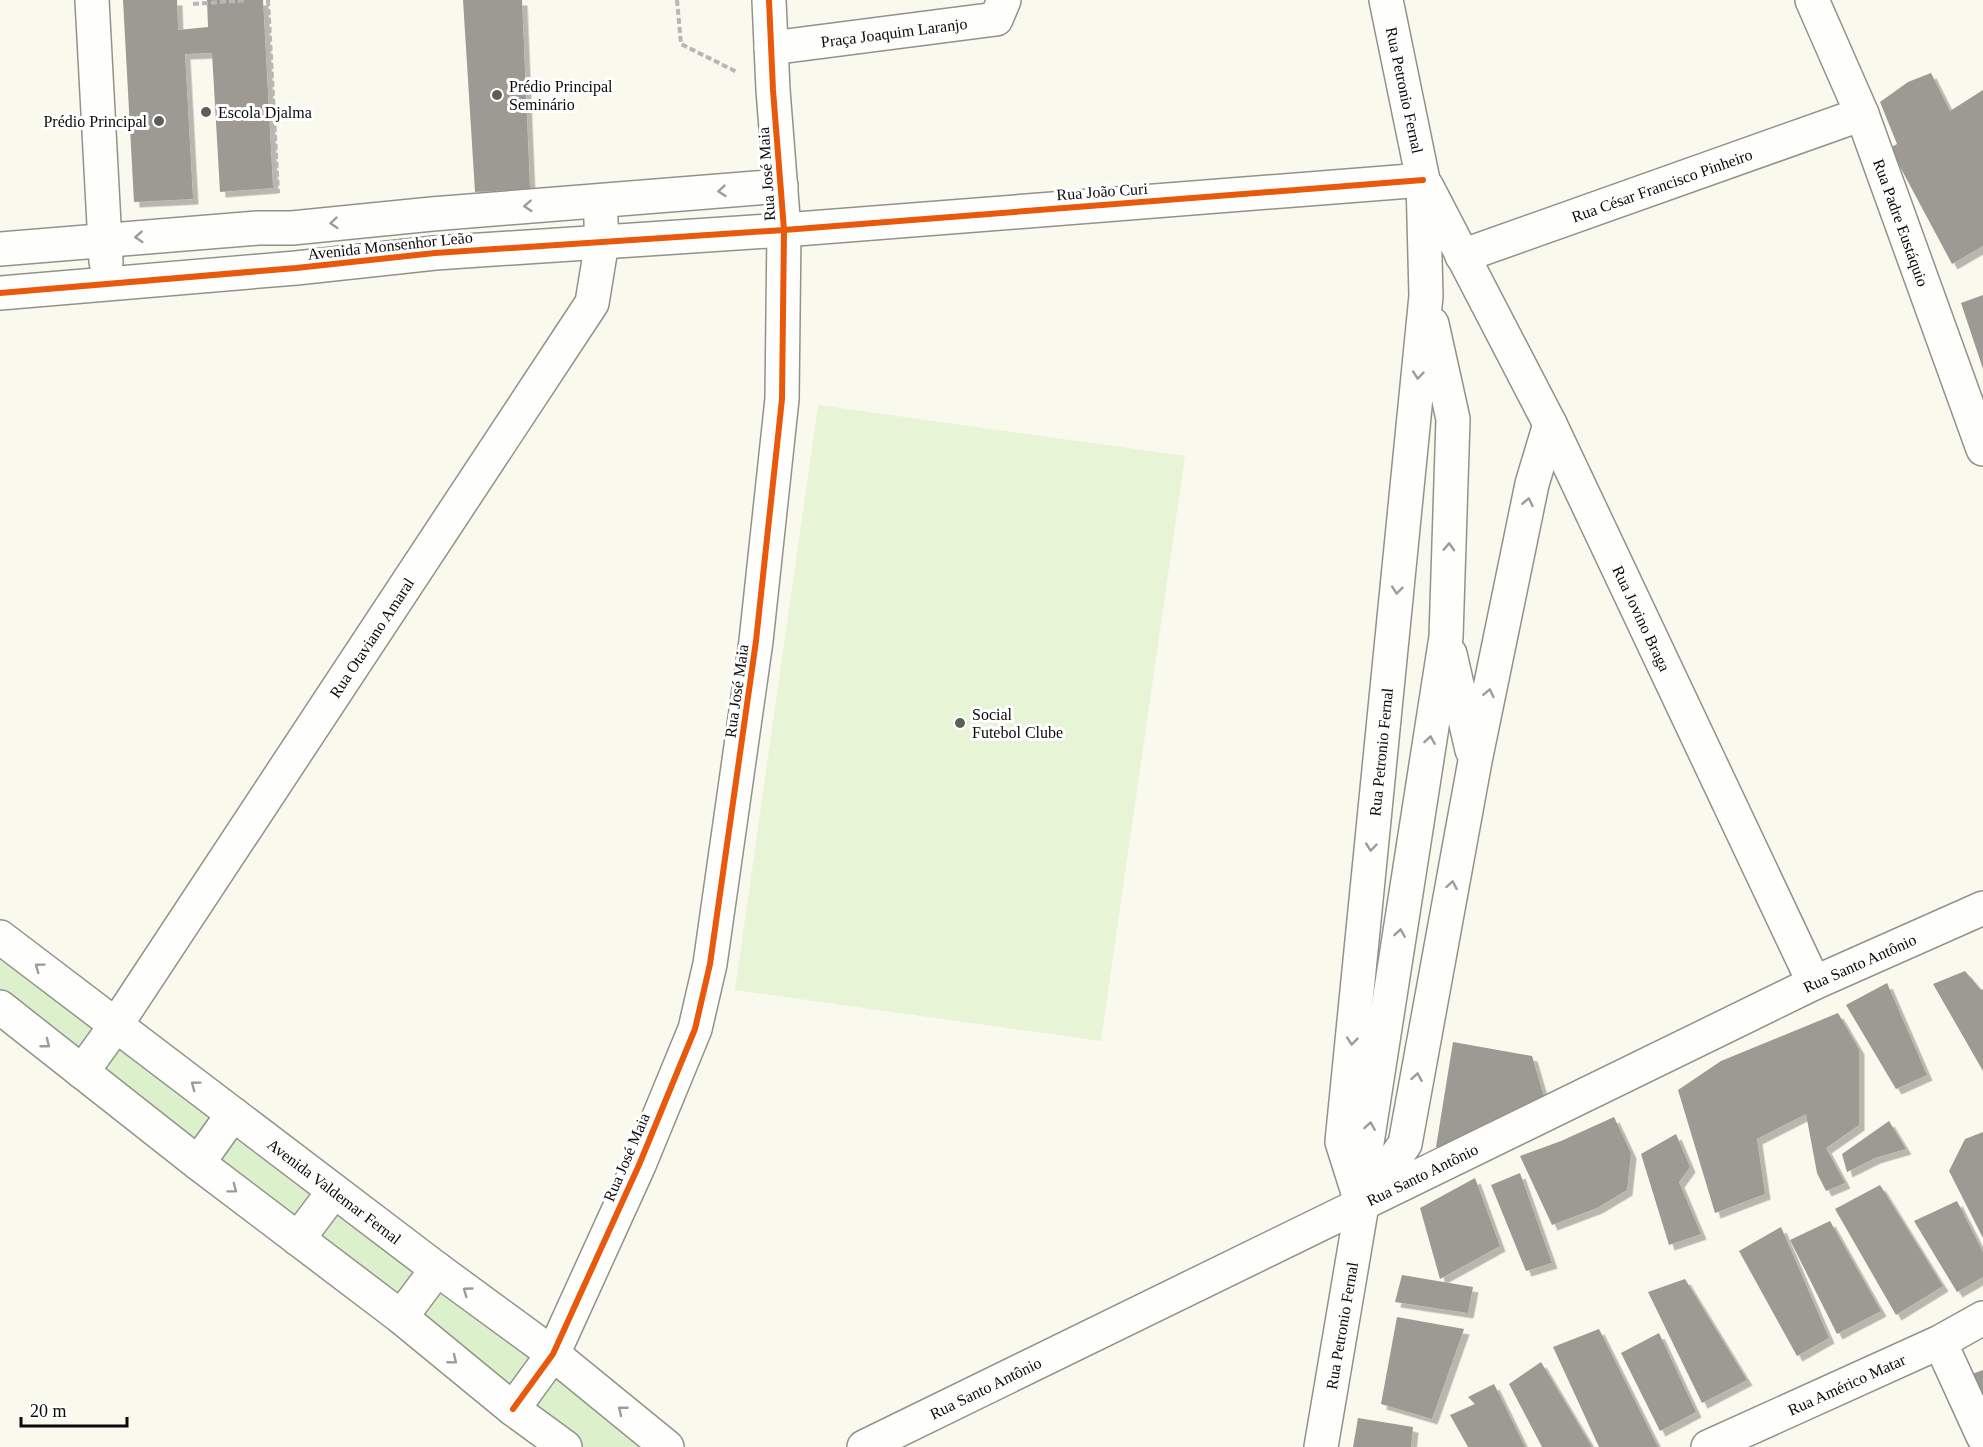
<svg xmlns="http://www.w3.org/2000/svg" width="1983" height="1447" viewBox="0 0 1983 1447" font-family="Georgia,serif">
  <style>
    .green { fill: #dcf0cc }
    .pitch { fill: #e7f4d6 }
    .building { fill: #9c9a93; filter: url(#shadow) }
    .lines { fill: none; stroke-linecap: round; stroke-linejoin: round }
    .minor-casing { stroke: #92928c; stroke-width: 36 }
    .path { stroke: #b7b7b5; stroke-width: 4; stroke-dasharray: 6 3; stroke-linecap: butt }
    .minor { stroke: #fefefc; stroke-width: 33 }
    .cycleway-casing { stroke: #fff; stroke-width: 10 }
    .cycleway { stroke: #e8590c; stroke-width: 6 }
    .oneway { stroke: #9c9c9b }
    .poi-dot { fill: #5e5e59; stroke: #fff; stroke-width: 2 }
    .labels { text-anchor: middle; stroke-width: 6; stroke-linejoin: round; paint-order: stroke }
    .street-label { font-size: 16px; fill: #0a0a0a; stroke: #fff }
    .poi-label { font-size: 16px; fill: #0a0a0a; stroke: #fff; text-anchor: start }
  </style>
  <defs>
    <filter id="shadow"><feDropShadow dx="5.5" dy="5.5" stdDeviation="0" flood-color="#0004"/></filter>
  </defs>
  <rect width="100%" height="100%" fill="#f9f9ed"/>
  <g class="green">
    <polygon points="0,946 115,1025 82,1071 0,1006"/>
    <polygon points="116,1026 232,1114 197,1162 83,1072"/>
    <polygon points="234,1116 333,1191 297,1238 199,1163"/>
    <polygon points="334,1191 435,1269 400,1316 298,1239"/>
    <polygon points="436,1270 549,1354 512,1404 401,1317"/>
    <polygon points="553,1354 666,1447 566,1447 514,1409"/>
  </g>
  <polygon class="pitch" points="818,405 1185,456 1101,1041 735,990"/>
  <g class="building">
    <polygon points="123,0 177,0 178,30 208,27 207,0 263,0 273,188 220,192 212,53 185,54 193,199 134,202"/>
    <polygon points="463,0 522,0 530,189 475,192"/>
    <polygon points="1931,73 1950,111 1983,90 1983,246 1952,264 1890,148 1897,144 1880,102 1908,82"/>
    <polygon points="1983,295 1983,369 1961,303"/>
    <polygon points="1965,971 1981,990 1983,989 1983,1071 1933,984"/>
    <polygon points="1887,983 1927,1075 1896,1089 1846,1005"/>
    <polygon points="1838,1013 1859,1049 1859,1125 1826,1148 1845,1183 1826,1191 1817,1173 1806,1114 1757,1139 1765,1194 1715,1213 1678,1090 1721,1061"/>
    <polygon points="1453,1042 1532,1056 1546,1103 1449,1150 1436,1147"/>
    <polygon points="1614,1117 1631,1153 1627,1190 1597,1208 1552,1225 1520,1156 1561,1141"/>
    <polygon points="1889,1121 1906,1149 1875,1158 1847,1172 1842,1154"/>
    <polygon points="1983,1132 1983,1238 1949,1171 1965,1139"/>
    <polygon points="1676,1134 1690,1167 1679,1182 1701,1234 1669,1245 1641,1154"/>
    <polygon points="1520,1173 1552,1263 1526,1271 1491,1185"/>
    <polygon points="1475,1178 1500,1246 1440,1279 1420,1208"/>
    <polygon points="1880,1185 1943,1286 1896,1315 1835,1209"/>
    <polygon points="1957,1201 1983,1252 1983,1277 1957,1292 1914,1221"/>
    <polygon points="1830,1221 1881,1311 1837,1334 1790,1240"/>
    <polygon points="1781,1227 1829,1338 1797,1356 1739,1251"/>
    <polygon points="1402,1275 1473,1287 1468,1313 1395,1302"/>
    <polygon points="1685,1279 1747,1380 1702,1403 1648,1292"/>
    <polygon points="1397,1317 1464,1329 1432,1419 1381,1404"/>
    <polygon points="1599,1329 1658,1447 1599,1447 1553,1347"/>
    <polygon points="1659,1333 1696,1412 1660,1431 1621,1353"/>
    <polygon points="1541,1362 1592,1447 1542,1447 1509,1384"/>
    <polygon points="1983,1370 1983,1414 1972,1374"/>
    <polygon points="1494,1384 1525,1447 1468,1447 1450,1415 1475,1404 1468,1397"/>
    <polygon points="1358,1418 1413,1427 1411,1447 1353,1447"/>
  </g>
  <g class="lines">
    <g class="minor-casing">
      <g id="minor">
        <polyline points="92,0 106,262"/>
        <path id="s1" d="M1812,0L1862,114L1983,449"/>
        <path id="s2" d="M771,48L996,19L1004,0"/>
        <path id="s3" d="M1427,187L1550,424L1814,983"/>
        <polyline points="0,249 258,228 292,228 432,214 781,186"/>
        <path id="s4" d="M1462,256L1862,114"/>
        <polyline points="0,293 296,268 435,253 784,230 1423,180"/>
        <polyline points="1450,654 1472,750"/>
        <path id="s5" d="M0,937L437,1269L553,1354L667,1447"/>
        <polyline points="0,1007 198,1163 401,1317 513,1409 565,1447"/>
        <path id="s6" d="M82,1072L116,1025L592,303L602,242L600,201"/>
        <polyline points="198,1163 233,1114"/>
        <polyline points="1363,1203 1405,1144 1475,761 1532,484 1550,424"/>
        <path id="s7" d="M1362,1205L1342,1142L1426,296L1423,180L1386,0"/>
        <polyline points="298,1239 334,1191"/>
        <polyline points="401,1317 437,1269"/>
        <polyline points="1940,1342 1983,1436"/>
        <polyline points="513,1409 553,1354 639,1165 695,1029 710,964 756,641 782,399 784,230 773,90 769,0"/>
        <path id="s8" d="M864,1447L1814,983L1983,908"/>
        <path id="s9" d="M1321,1447L1362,1205L1367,1143L1446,637L1453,419L1432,324"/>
        <path id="s10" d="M1708,1447L1940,1342L1983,1318"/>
      </g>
    </g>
    <g class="path">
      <polyline points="268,0 278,193"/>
      <polyline points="677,0 681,44 737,72"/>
      <polyline points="193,4 247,0"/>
    </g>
    <use href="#minor" class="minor"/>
    <g class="cycleway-casing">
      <g id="cycleway">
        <polyline points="0,293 296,268 435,253 784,230 1423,180"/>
        <polyline points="513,1409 553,1354 639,1165 695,1029 710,964 756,641 782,399 784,230 773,90 769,0"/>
      </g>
    </g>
    <use href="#cycleway" class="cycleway"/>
  </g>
  <defs><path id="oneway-chevron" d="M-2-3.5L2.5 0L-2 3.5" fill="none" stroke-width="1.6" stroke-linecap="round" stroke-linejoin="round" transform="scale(1.5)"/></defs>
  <g class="oneway">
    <use href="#oneway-chevron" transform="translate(722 191) rotate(175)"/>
    <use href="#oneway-chevron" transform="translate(528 206) rotate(176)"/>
    <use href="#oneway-chevron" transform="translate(334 223) rotate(175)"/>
    <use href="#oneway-chevron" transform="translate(139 237) rotate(176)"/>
    <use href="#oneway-chevron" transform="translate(1418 375) rotate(96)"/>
    <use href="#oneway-chevron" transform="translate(1528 502) rotate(-78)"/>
    <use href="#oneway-chevron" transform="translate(1449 547) rotate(-88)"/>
    <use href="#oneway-chevron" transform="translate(1397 590) rotate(96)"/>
    <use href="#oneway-chevron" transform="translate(1489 693) rotate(-78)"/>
    <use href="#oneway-chevron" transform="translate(1430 740) rotate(-81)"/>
    <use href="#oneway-chevron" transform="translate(1371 847) rotate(96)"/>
    <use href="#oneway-chevron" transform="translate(1452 885) rotate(-80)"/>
    <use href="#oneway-chevron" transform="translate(1400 933) rotate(-81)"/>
    <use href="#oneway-chevron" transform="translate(39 967) rotate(-143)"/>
    <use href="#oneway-chevron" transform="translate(1352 1041) rotate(96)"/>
    <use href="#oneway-chevron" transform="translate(46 1044) rotate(38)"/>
    <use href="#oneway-chevron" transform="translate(1417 1077) rotate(-80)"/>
    <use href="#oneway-chevron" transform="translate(195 1085) rotate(-143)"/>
    <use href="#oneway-chevron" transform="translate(1370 1126) rotate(-81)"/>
    <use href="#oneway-chevron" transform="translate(233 1189) rotate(37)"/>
    <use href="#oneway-chevron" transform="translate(467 1291) rotate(-144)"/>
    <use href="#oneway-chevron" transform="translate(453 1360) rotate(39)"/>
    <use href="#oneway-chevron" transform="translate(622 1410) rotate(-141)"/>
  </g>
  <g class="poi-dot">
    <circle cx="497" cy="95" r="6"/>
    <circle cx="206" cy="112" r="6"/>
    <circle cx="159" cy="121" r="6"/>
    <circle cx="960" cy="723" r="6"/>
  </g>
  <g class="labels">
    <g class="street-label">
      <text dy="6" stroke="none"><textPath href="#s2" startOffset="124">Praça Joaquim Laranjo</textPath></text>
      <text transform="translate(1405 90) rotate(78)" y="6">Rua Petronio Fernal</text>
      <text transform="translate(766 174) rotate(-94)" y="6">Rua José Maia</text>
      <text dy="6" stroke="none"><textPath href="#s4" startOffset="212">Rua César Francisco Pinheiro</textPath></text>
      <text transform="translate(1102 191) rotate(-4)" y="6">Rua João Curi</text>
      <text dy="6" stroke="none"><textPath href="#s1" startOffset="240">Rua Padre Eustáquio</textPath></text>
      <text transform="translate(390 245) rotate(-6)" y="6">Avenida Monsenhor Leão</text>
      <text dy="6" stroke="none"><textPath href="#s3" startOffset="482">Rua Jovino Braga</textPath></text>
      <text dy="6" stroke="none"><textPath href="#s6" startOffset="522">Rua Otaviano Amaral</textPath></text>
      <text transform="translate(736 691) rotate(-82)" y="6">Rua José Maia</text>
      <text dy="6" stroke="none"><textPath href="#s7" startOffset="458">Rua Petronio Fernal</textPath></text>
      <text dy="6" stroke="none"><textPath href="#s8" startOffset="1107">Rua Santo Antônio</textPath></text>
      <text transform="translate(626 1157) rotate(-67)" y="6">Rua José Maia</text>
      <text dy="6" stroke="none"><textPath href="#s8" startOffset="621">Rua Santo Antônio</textPath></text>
      <text dy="6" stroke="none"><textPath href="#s5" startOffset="420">Avenida Valdemar Fernal</textPath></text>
      <text dy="6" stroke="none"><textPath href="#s9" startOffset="123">Rua Petronio Fernal</textPath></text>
      <text dy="6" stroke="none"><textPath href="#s10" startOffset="152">Rua Américo Matar</textPath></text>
      <text dy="6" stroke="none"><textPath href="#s8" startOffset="135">Rua Santo Antônio</textPath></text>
    </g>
    <g class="poi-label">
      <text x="509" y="92">Prédio Principal<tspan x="509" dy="18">Seminário</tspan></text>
      <text x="218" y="118">Escola Djalma</text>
      <text x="147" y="127" text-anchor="end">Prédio Principal</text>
      <text x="972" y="720">Social<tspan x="972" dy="18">Futebol Clube</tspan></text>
    </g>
  </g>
  <path d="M21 1417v9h106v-9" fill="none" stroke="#0a0a0a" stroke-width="3"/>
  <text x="30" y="1417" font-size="18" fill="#0a0a0a" stroke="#ffffff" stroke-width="4.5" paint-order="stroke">20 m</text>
</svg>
